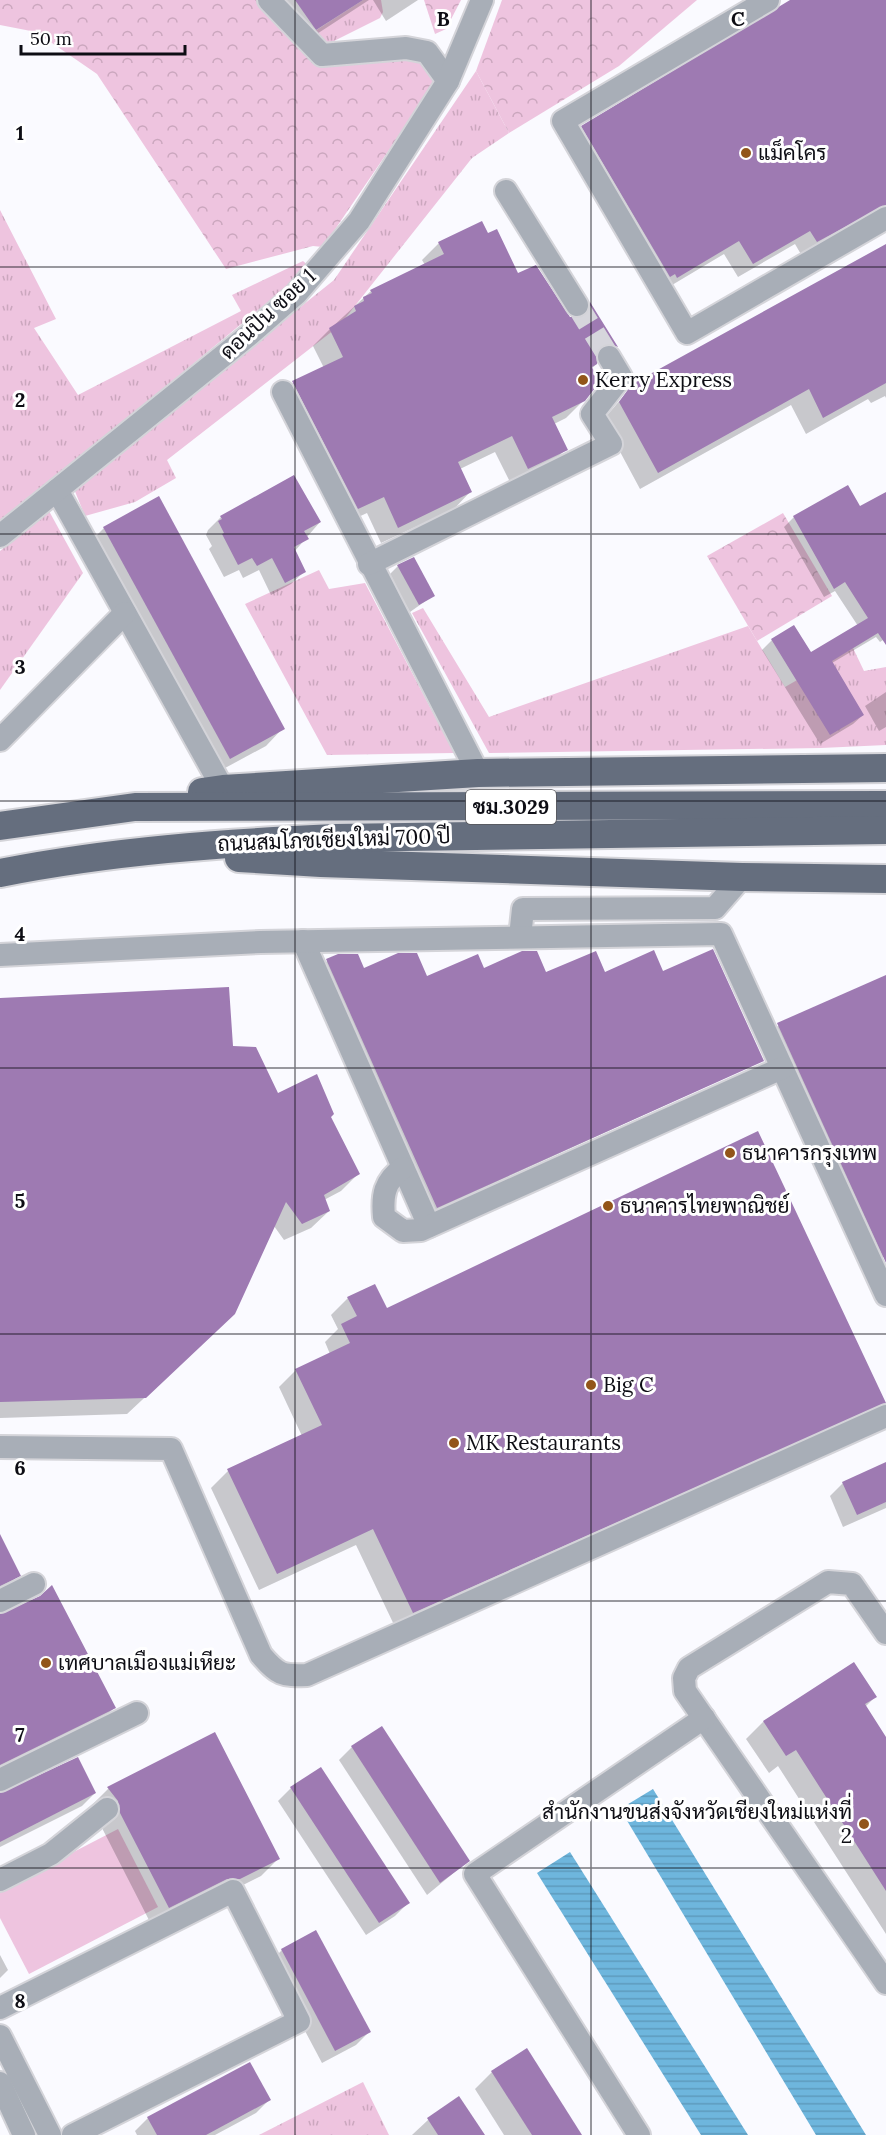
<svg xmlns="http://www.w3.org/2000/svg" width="886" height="2135" viewBox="0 0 886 2135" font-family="Lora,Sarabun,serif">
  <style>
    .grass { fill: url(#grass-tufts) }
    .forest { fill: url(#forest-crowns) }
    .garden { fill: #eec4df }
    .water { fill: url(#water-rules) }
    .shadow { fill: #0003 }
    .building { fill: #9e7ab2 }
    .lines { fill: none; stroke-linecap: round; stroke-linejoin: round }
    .minor-tunnel { stroke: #d6d6dc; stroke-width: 22; stroke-dasharray: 22 11; stroke-linecap: butt }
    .minor-casing { stroke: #d4d4d9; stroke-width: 26 }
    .major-casing { stroke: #d4d4d9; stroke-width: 32 }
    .minor { stroke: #a8aeb7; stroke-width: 22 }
    .major { stroke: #656e7e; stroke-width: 28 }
    .grid { fill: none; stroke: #0d0d14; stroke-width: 1.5; stroke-opacity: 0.55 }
    .poi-dot { fill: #925519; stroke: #fff; stroke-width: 2 }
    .labels { text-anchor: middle; stroke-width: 6; stroke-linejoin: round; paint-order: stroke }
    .shield { fill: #fff; stroke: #56565a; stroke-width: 1.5 }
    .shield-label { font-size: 20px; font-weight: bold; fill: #0d0d14 }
    .poi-label { font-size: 21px; fill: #0d0d14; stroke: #fff; text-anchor: start }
    .street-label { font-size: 21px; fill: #0d0d14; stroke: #fff }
    .grid-label { font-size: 20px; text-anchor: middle; font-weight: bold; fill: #0d0d14; stroke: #fff; stroke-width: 6; stroke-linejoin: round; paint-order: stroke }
  </style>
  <defs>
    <pattern id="grass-tufts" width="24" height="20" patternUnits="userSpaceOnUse" patternTransform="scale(1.5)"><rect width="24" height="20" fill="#eec4df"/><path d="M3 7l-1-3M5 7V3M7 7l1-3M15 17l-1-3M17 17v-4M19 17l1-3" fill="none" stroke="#cba7be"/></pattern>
    <pattern id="forest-crowns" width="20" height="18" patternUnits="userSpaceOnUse" patternTransform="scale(1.5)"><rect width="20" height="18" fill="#eec4df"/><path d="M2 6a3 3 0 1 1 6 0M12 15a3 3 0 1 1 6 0" fill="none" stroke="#cba7be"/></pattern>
    <pattern id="water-rules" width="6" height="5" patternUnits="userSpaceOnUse" patternTransform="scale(1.5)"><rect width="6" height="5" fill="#6eb6dd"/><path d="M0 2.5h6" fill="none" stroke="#5e9bbd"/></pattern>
  </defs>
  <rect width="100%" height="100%" fill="#fafaff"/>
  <g class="grass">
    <polygon points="363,0 381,0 383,12 380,18 330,43 323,41 315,31"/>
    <polygon points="476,71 509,133 472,158 339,326 167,460 176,478 135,502 85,516 74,489 334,280"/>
    <polygon points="0,210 56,319 34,328 78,395 241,311 232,295 303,261 310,267 0,524"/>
    <polygon points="49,511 83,573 0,690 0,551"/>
    <polygon points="319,570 329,589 365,583 454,753 327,755 245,604"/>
    <polygon points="423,608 489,717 748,626 785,687 853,648 864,671 886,667 886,745 821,748 489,753 412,613"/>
    <polygon points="363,2082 389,2135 259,2135"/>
  </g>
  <g class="forest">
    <polygon points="0,0 262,0 267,8 327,66 404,56 426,65 436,81 323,247 313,246 226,269 97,74 36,32 0,25"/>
    <polygon points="424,0 461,0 446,29 435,34"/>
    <polygon points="502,0 697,0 619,66 509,133 476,71"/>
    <polygon points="783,513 832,596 757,641 707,556"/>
  </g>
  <polygon class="garden" points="118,1829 158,1907 29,1974 0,1918 0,1890"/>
  <g class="water">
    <polygon points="653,1789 866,2135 816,2135 620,1809"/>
    <polygon points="570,1852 748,2135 701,2135 537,1873"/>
  </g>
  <g class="shadow">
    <polygon points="255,0 369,0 300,45"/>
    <polygon points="373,0 418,0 386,21"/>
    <polygon points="794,0 886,0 886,211 802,256 795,244 738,277 724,254 662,291 568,142 582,127"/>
    <polygon points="439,243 517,275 569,318 576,318 590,305 616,347 591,369 584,400 566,418 554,424 566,449 549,466 511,484 495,452 460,469 470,492 454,509 381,543 367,513 341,525 276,399 293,383 324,368 313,346 330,329 371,291 425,265 422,260"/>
    <polygon points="886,246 886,398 885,396 871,403 868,399 806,434 791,405 640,489 603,420 633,385"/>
    <polygon points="848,487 860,508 886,494 886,638 880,642 876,637 832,663 863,715 853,724 820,744 762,650 772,640 811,654 858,626 835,591 824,597 784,527 794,517"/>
    <polygon points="221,517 320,522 294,552 305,571 291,584 271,595 259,570 243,578 239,570 224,577 209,549 212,546 206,535 208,530"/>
    <polygon points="104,528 283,728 266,746 212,775 87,545"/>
    <polygon points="398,566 434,595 410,612 389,575"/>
    <polygon points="886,692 886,727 879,731 865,706"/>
    <polygon points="327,961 363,970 426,978 483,970 546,974 663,973 762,1061 433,1211 323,965"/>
    <polygon points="886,977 886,1256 879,1259 774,1028"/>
    <polygon points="0,999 232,1047 277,1095 330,1117 358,1174 341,1191 324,1200 329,1211 311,1228 284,1240 274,1226 216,1331 127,1414 0,1418"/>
    <polygon points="348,1298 386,1310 885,1402 867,1420 396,1629 356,1545 259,1590 211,1488 228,1471 302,1436 279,1387 296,1370 330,1354 325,1342 338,1329 331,1315"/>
    <polygon points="886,1464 886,1508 843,1527 830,1496 843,1483"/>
    <polygon points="0,1544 19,1575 0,1593"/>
    <polygon points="0,1614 114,1708 98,1724 0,1772"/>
    <polygon points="854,1664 875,1697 865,1707 886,1740 886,1934 778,1766 769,1773 746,1739 763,1722"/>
    <polygon points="214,1734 278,1859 261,1876 221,1896 151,1924 103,1830 101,1819 91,1806 108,1789"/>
    <polygon points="352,1747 468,1861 427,1895 339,1760"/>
    <polygon points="291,1788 408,1903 395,1916 366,1935 278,1801"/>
    <polygon points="0,1793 95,1793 82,1806 0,1847"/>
    <polygon points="316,1932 369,2032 356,2045 322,2063 269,1963 282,1950"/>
    <polygon points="0,1955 8,1970 0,1978"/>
    <polygon points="492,2072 581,2135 504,2135 475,2089"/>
    <polygon points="459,2098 484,2135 412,2135 428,2120"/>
    <polygon points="269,2100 256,2113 215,2135 137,2135 135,2131 148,2118"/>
  </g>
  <g class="building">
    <polygon points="295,0 363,0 316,30"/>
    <polygon points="790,0 886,0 886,205 817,242 810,231 753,264 739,241 677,278 675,274 670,277 581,126"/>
    <polygon points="482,221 488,233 497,229 518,273 536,265 570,317 585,316 589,311 590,302 618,347 608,344 598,350 597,364 592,367 599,383 585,401 552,417 568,450 528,469 512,436 458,462 472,492 398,528 384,497 358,509 292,381 343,357 329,328 356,311 354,306 364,301 363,297 372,293 370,290 444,254 438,242"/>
    <polygon points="886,244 886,383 823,418 809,389 658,473 619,402 632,384"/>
    <polygon points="294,475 321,522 304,531 309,539 294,547 306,572 285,583 272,558 257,566 252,558 238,565 222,534 224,533 218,521 222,519 220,516"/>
    <polygon points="848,485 860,506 886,492 886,645 878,633 832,661 864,715 830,735 771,639 794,625 811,652 868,618 845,582 834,589 793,516"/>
    <polygon points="159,496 285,729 230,759 103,527"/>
    <polygon points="414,557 435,596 419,605 397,565"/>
    <polygon points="713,949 764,1061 437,1208 326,959 338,954 358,954 364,968 398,953 417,953 427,976 478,954 484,968 522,951 537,951 546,972 596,951 605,972 654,950 663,971"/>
    <polygon points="886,975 886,1263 777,1023"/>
    <polygon points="229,987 233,1046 256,1047 278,1093 317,1074 334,1114 331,1117 360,1174 324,1195 330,1211 302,1224 286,1202 235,1314 146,1398 0,1402 0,998"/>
    <polygon points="758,1131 886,1403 413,1613 373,1529 277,1574 227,1469 322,1425 295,1369 350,1343 341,1324 357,1316 347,1297 375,1284 387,1308"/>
    <polygon points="886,1462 886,1502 857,1515 842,1482"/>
    <polygon points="0,1534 21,1576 0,1586"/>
    <polygon points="52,1585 116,1708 0,1765 0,1614 40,1596"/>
    <polygon points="854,1662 877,1697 865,1704 886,1737 886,1891 796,1750 786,1756 763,1721"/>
    <polygon points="382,1726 470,1861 440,1883 351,1746"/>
    <polygon points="215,1732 280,1859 240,1879 227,1879 169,1908 120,1813 118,1801 107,1787"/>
    <polygon points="78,1757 96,1793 0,1842 0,1793"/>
    <polygon points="321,1767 410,1903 379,1923 290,1787"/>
    <polygon points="316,1930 371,2032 335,2051 281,1949"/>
    <polygon points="527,2048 582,2135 532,2135 491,2071"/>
    <polygon points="250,2062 271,2100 206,2135 157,2135 147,2117"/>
    <polygon points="459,2096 485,2135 438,2135 427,2118"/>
  </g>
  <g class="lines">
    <polyline class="minor-tunnel" points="577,305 609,357"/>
    <g class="minor-casing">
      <g id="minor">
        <polyline points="269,0 322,55 406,48 427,52 448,81"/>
        <polyline points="768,0 563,121 687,333 886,218"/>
        <polyline points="506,191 577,305"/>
        <polyline points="283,392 478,773"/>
        <polyline points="57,490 223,789"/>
        <polyline points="0,536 249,335 296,294 359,221 448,81 482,0"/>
        <polyline points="369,564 611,444 592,414 621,377 609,357"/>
        <polyline points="0,740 125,613"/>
        <polyline points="520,937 523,909 715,908 742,877"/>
        <polyline points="303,941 429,1226"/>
        <polyline points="0,955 260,942 721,934 886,1295"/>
        <path d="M403,1168C384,1181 382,1196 384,1217L403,1231L421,1230L782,1068"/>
        <path d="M0,1447L171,1449L261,1655C278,1675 282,1676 307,1675L886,1416"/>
        <polyline points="0,1601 34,1584"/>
        <polyline points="886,1633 852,1584 828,1582 689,1668 684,1678 685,1691 886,1983"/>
        <polyline points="0,1780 137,1713"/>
        <polyline points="0,1880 51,1854 107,1809"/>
        <polyline points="0,2008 233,1891 299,2021 73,2135"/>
        <polyline points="0,2036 50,2135"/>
        <polyline points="0,2083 24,2135"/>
        <polyline points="639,2135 475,1874 704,1718"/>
      </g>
    </g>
    <g class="major-casing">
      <g id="major">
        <polyline points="202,792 223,789 478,773 886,768"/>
        <polyline points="0,826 135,807 886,805"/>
        <polyline points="239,858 321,863 742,877 886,879"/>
        <path d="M0,873C111,851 222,843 335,838L886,830"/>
      </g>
    </g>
    <use href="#minor" class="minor"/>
    <use href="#major" class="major"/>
  </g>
  <path class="grid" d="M295,0V2135M591,0V2135M0,267H886M0,534H886M0,801H886M0,1068H886M0,1334H886M0,1601H886M0,1868H886"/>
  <g class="poi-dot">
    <circle cx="746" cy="153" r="6"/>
    <circle cx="583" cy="380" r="6"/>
    <circle cx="730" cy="1153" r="6"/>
    <circle cx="608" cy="1206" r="6"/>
    <circle cx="591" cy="1385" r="6"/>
    <circle cx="454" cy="1443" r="6"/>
    <circle cx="46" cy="1663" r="6"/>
    <circle cx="864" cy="1824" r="6"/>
  </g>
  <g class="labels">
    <rect class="shield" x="466" y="790" width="90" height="34" rx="4.5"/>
    <g class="shield-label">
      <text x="511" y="814">ชม.3029</text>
    </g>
    <g class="poi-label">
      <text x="758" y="160">แม็คโคร</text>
      <text x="595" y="387">Kerry Express</text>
      <text x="742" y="1160">ธนาคารกรุงเทพ</text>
      <text x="620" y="1213">ธนาคารไทยพาณิชย์</text>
      <text x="603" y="1392">Big C</text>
      <text x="466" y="1450">MK Restaurants</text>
      <text x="58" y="1670">เทศบาลเมืองแม่เหียะ</text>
      <text x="852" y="1819" text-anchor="end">สำนักงานขนส่งจังหวัดเชียงใหม่แห่งที่<tspan x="852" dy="24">2</tspan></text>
    </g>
    <g class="street-label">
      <text transform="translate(268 314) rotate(-43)" y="7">ดอนปิน ซอย 1</text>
      <text transform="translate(334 840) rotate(-2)" y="7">ถนนสมโภชเชียงใหม่ 700 ปี</text>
    </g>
  </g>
  <g class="grid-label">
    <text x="443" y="26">B</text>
    <text x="738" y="26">C</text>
    <text x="20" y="140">1</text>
    <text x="20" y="407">2</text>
    <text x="20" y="674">3</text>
    <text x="20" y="941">4</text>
    <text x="20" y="1208">5</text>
    <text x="20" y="1475">6</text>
    <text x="20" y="1742">7</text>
    <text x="20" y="2008">8</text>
  </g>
  <path d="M21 45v9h164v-9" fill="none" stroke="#0d0d14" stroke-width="3"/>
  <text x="30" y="45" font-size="18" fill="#0d0d14" stroke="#ffffff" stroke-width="4.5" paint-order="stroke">50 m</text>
</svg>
